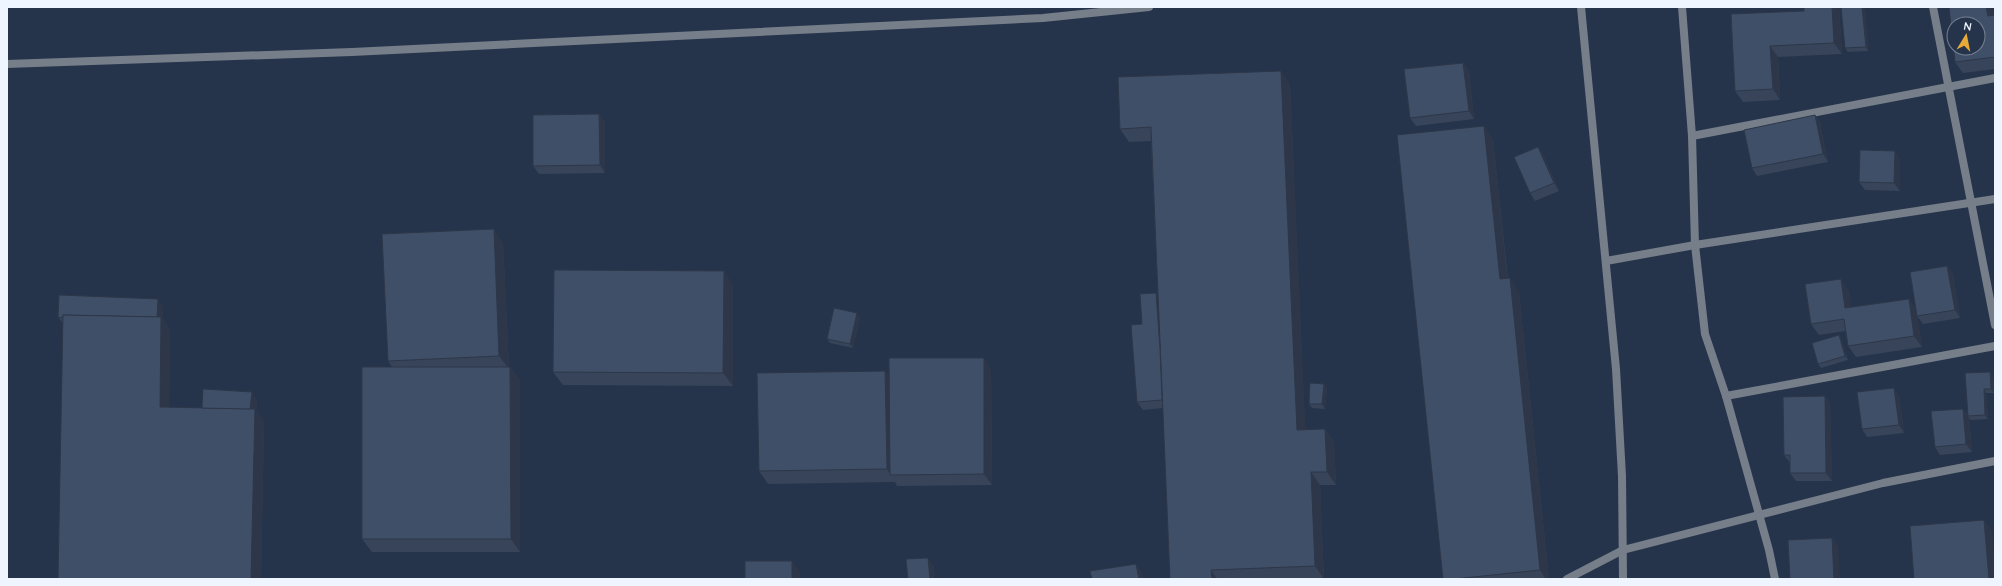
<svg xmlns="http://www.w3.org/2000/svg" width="2002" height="586" viewBox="0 0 2002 586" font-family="Quicksand,sans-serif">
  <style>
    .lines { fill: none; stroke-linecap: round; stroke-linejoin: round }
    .lane { stroke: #767e8a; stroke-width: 8 }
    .street { stroke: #767e8a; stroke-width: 8 }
    .wall { fill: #374459 }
    .shaded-wall { fill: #2d3749 }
    .building { fill: #404f68; stroke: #2d3749; fill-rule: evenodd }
  </style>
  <rect width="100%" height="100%" fill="#26344b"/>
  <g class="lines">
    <g class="lane">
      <polyline points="1581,7 1616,369 1622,476 1623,579"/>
      <polyline points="1682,7 1692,136 1695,245 1705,334 1726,396 1769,550 1775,579"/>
      <polyline points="1933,7 1995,325"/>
      <polyline points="1692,136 1995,78"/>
      <polyline points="1606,261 1695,245 1995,199"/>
      <polyline points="1726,396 1995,346"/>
      <polyline points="1567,579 1623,550 1883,483 1995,461"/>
    </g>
    <polyline class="street" points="7,64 352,52 1043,18 1149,7"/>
  </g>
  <g class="wall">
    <polygon points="1839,7 1842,54 1778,57 1780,100 1743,102 1735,91 1731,14 1804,11"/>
    <polygon points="1865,9 1868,51 1848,52 1845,48"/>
    <polygon points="1994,15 1995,15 1995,69 1963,73 1955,62"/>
    <polygon points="1463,63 1469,71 1474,119 1416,126 1410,118"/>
    <polygon points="1290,84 1305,429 1325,429 1334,442 1336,485 1320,485 1324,579 1170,579 1163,408 1143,410 1137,402 1142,324 1156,293 1158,297 1151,141 1129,142 1120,129"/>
    <polygon points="599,114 605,122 605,173 539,174 533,166"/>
    <polygon points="1815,115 1820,123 1828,162 1757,176 1752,168"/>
    <polygon points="1493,139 1508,279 1519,292 1549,579 1443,579"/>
    <polygon points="1538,147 1543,155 1559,191 1535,201 1530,193"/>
    <polygon points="1900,159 1900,191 1865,190 1859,182"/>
    <polygon points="503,243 509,367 510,367 520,381 520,552 372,552 362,539 392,367 388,361"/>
    <polygon points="1947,266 1953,274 1960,318 1923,324 1917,316"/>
    <polygon points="733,285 733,386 563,385 553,372"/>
    <polygon points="1849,290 1851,308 1909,299 1916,310 1922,347 1856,357 1848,346 1846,331 1819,335 1811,324"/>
    <polygon points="163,306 163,319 170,330 169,408 202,408 257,400 256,411 264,422 261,579 58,317"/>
    <polygon points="860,317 853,348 830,343 827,339"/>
    <polygon points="1839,335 1842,340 1848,360 1821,368 1818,364"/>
    <polygon points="991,369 992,485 897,486 895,482 768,484 759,471 885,371 889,377"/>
    <polygon points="1990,372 1993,376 1994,393 1986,393 1988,419 1971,420 1969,418 1972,452 1940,455 1935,447 1963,409 1968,415"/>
    <polygon points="1324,384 1327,388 1325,409 1312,408 1309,404"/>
    <polygon points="1825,396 1830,404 1832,481 1796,481 1790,473 1790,463 1784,455"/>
    <polygon points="1899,396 1904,433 1867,437 1862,429"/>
  </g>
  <g class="shaded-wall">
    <polygon points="1832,7 1839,7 1842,54 1834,43"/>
    <polygon points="1862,7 1863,7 1865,9 1868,51 1866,47"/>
    <polygon points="1986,7 1993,7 1995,27 1988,16"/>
    <polygon points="1770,46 1778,57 1780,100 1773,89"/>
    <polygon points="1463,63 1469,71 1474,119 1469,111"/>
    <polygon points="1281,71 1290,84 1306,443 1297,430"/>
    <polygon points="599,114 605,122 605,173 600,165"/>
    <polygon points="1815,115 1820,123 1828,162 1823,154"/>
    <polygon points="1484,126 1493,139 1509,293 1500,279"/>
    <polygon points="1538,147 1543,155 1559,191 1554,183"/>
    <polygon points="1895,151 1900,159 1900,191 1894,183"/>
    <polygon points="494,229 503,243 509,369 499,356"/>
    <polygon points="1947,266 1953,274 1960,318 1955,310"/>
    <polygon points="724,271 733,285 733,386 723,373"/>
    <polygon points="1510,278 1519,292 1549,579 1546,579 1540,570"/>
    <polygon points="1841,279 1849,290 1853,319 1845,308"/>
    <polygon points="1156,293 1161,301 1164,400"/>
    <polygon points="158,299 163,306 163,319 170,330 169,421 160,407 157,320"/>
    <polygon points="1909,299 1916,310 1922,347 1914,336"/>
    <polygon points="857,313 860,317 853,348 850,344"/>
    <polygon points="1839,335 1842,340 1848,360 1845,356"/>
    <polygon points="984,358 991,369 992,485 984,474"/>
    <polygon points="510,367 520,381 520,552 511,539"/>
    <polygon points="885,371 895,384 891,475 887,469"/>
    <polygon points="1990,372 1993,376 1994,393 1991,389"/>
    <polygon points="1324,384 1327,388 1325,409 1322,404"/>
    <polygon points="1894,388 1899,396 1904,433 1899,425"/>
    <polygon points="1984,389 1986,393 1988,419 1985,415"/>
    <polygon points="252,392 257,400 256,411 264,422 261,579 251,579 250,413"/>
    <polygon points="1825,396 1830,404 1832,481 1826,473"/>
    <polygon points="1963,409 1969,416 1968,416 1969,418 1972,452 1966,444"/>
    <polygon points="1325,429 1334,442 1336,485 1327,472"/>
    <polygon points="1311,472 1320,485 1324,579 1315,566"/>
    <polygon points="1984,520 1992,531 1995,566 1995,579 1989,579"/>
    <polygon points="1832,538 1838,546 1840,579 1834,579"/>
    <polygon points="928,558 934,566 935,579 930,579"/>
    <polygon points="792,561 800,572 800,579 792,579"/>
    <polygon points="1136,564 1142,572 1143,579 1139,579"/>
    <polygon points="1211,570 1217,579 1212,579"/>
  </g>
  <g class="building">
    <polygon points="1804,7 1832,7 1834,43 1770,46 1773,89 1735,91 1731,14 1804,11"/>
    <polygon points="1841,7 1862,7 1866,47 1845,48"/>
    <path d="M1949,7H1986L1988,16L1995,15V57L1955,62ZM1954,24H1978V48H1954Z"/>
    <polygon points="1463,63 1469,111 1410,118 1404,69"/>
    <polygon points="1281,71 1297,430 1325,429 1327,472 1311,472 1315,566 1211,570 1212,579 1170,579 1151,127 1120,129 1118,77"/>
    <polygon points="599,114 600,165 533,166 533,115"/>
    <polygon points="1815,115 1823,154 1752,168 1744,130"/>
    <polygon points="1484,126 1500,279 1510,278 1540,570 1454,579 1443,579 1397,135"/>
    <polygon points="1538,147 1554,183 1530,193 1514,157"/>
    <polygon points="1860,150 1895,151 1894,183 1859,182"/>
    <polygon points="494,229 499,356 388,361 382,234"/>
    <polygon points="1947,266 1955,310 1917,316 1910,272"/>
    <polygon points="554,270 724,271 723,373 553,372"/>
    <polygon points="1841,279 1845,308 1909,299 1914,336 1848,346 1844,319 1811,324 1805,284"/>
    <polygon points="1156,293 1160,349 1162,400 1137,402 1131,325 1142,324 1140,294"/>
    <polygon points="59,295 158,299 157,317 63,315 63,318 58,317"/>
    <polygon points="834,308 857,313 850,344 827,339"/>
    <polygon points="63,315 161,317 160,407 255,409 251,579 58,579"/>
    <polygon points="1839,335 1845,356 1818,364 1812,343"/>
    <polygon points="889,358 984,358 984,474 890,475"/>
    <polygon points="362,367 510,367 511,539 362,539"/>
    <polygon points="885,371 887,469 759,471 757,373"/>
    <polygon points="1990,372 1991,389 1984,389 1985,415 1968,416 1965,373"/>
    <polygon points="1310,383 1324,384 1322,404 1309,404"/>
    <polygon points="1894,388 1899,425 1862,429 1857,392"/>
    <polygon points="203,389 252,392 250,409 202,408"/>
    <polygon points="1825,396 1826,473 1790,473 1790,455 1784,455 1783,397"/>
    <polygon points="1963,409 1966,444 1935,447 1931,411"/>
    <polygon points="1984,520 1989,579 1914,579 1910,526"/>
    <polygon points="1832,538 1834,579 1790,579 1788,540"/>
    <polygon points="928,558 930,579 908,579 906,559"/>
    <rect x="745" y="561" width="47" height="18"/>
    <polygon points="1136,564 1139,579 1092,579 1090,571"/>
  </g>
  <rect width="2002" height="586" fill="none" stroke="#eff5fe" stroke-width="16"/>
  <g transform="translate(1966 36) rotate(10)"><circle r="19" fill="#26344b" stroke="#768193"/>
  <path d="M0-3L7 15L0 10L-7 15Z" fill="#e8ab37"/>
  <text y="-6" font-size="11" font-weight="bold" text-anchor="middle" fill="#eff5fe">N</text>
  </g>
</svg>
